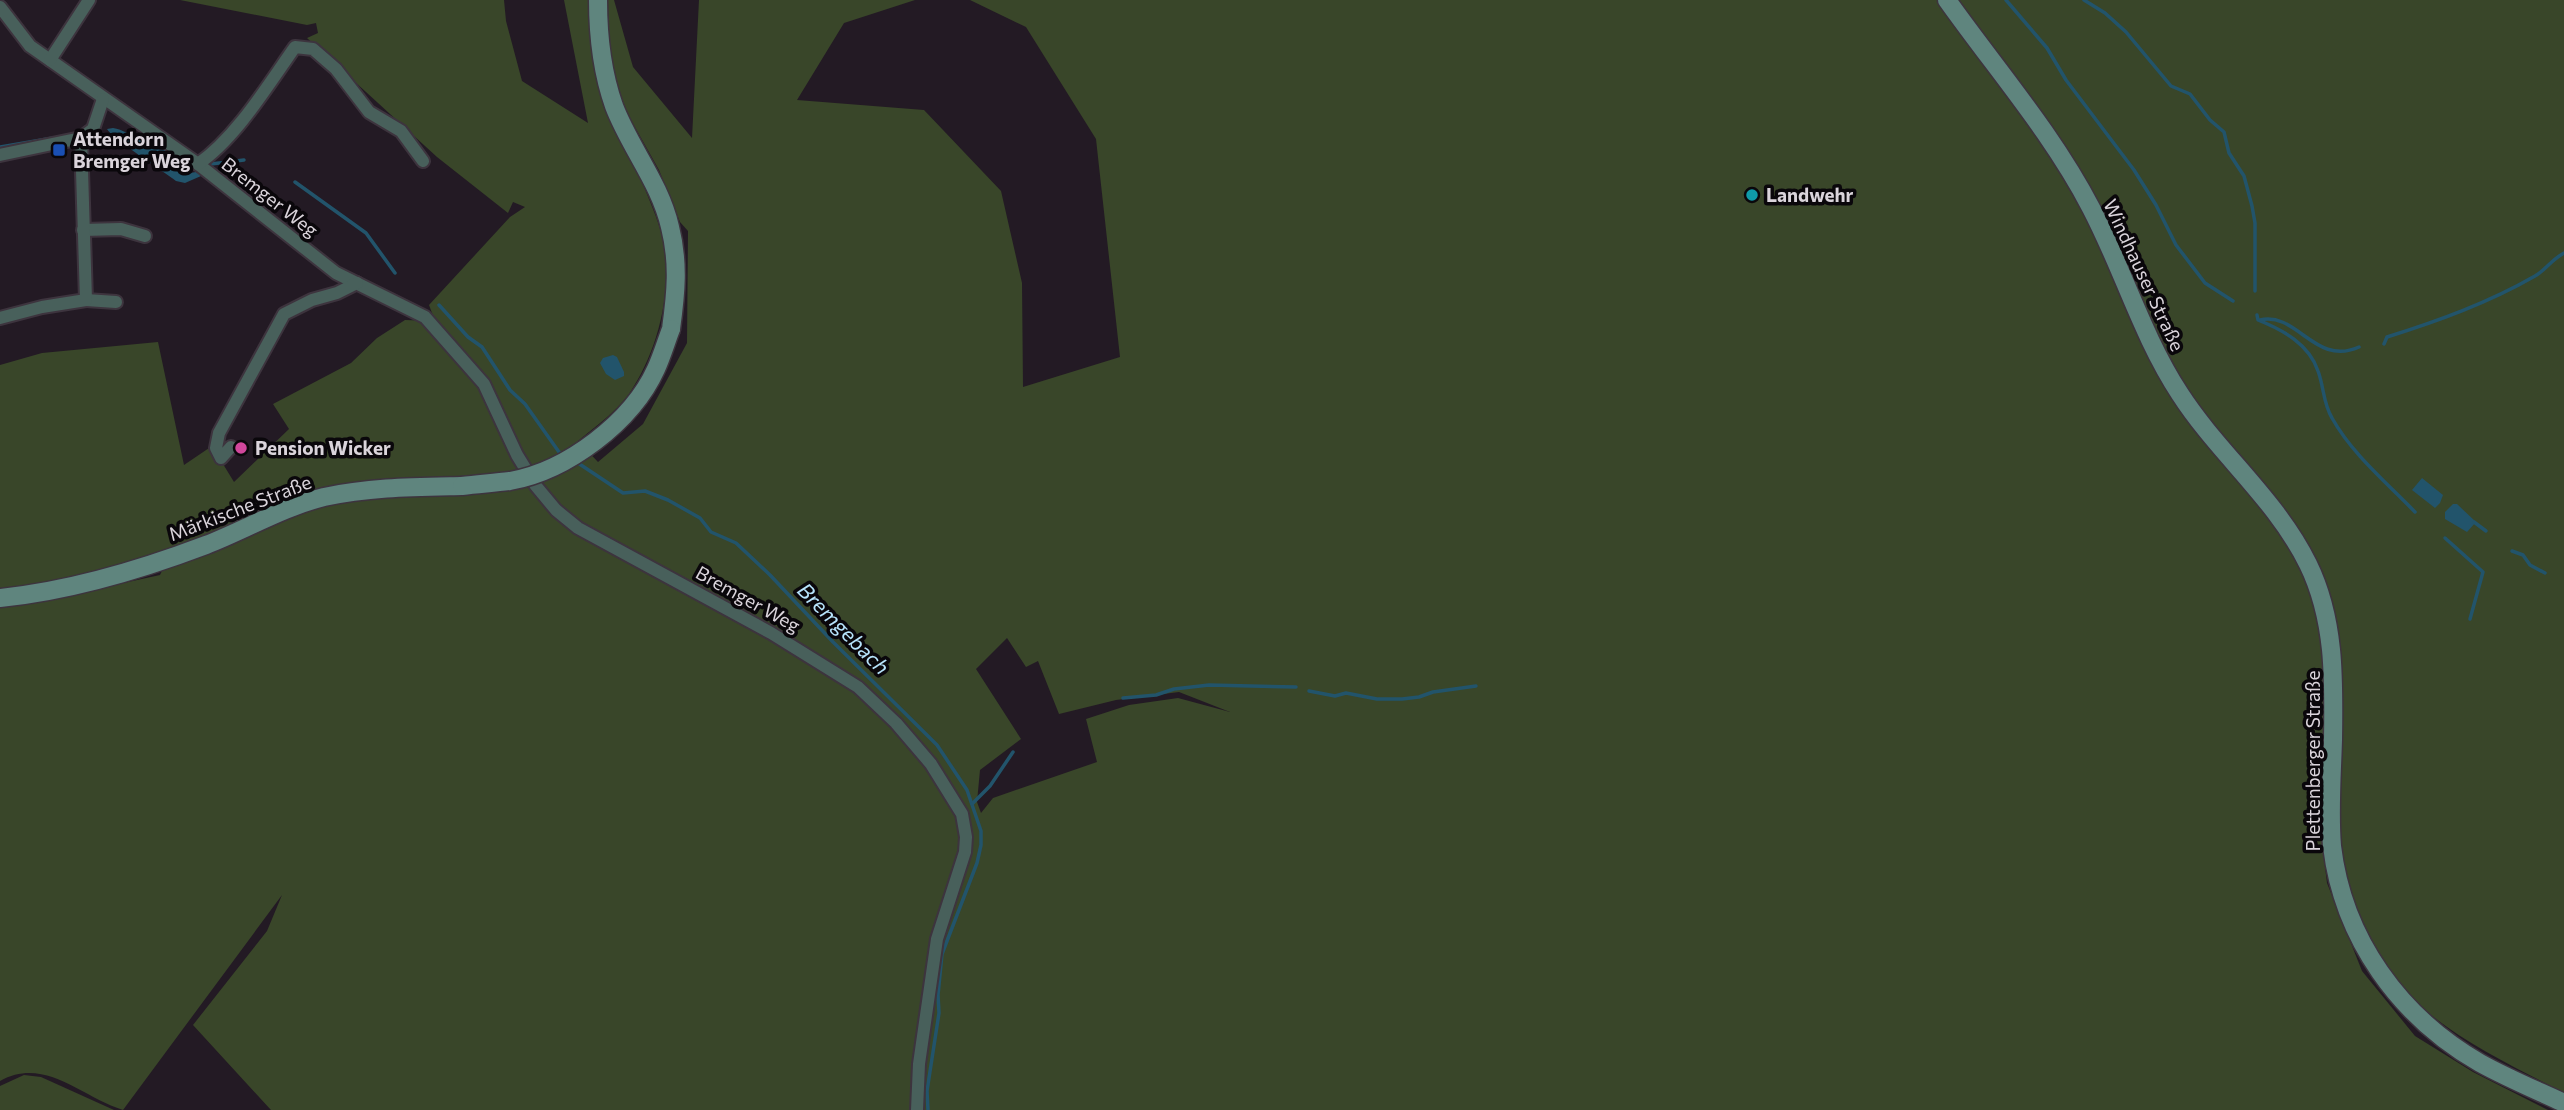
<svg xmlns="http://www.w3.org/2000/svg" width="2564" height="1110" viewBox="0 0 2564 1110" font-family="Commissioner,sans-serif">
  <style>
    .green { fill: #394629; fill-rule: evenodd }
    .water { fill: #22546b }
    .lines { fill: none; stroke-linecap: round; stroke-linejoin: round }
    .stream { stroke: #22546b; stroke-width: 3.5 }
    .street-casing { stroke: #3d343e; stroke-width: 16 }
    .secondary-casing { stroke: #3d343e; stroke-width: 21 }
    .street { stroke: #48605b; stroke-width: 12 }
    .secondary { stroke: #5f857e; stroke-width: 18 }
    .secondary-bridge-casing { stroke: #3d343e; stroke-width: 21; stroke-linecap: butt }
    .secondary-bridge { stroke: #5f857e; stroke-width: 18 }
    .transit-dot { fill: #1a4fb4; stroke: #0a070b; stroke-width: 2.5 }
    .culture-dot { fill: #0f9aa8; stroke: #0a070b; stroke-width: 2.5 }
    .hotel-dot { fill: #d1479c; stroke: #0a070b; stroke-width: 2.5 }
    .labels { text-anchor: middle; stroke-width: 7; stroke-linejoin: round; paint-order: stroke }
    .poi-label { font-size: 19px; font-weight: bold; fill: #dad4db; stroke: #0a070b; text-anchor: start }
    .street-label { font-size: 19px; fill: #dad4db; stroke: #0a070b }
    .water-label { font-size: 21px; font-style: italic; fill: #b7e4fc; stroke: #0a070b }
  </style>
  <rect width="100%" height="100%" fill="#231a24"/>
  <g class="green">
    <path d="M180,0H504L506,21L522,81L588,123L564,0H591C607,57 623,113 638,170C646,195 660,220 664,246C672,295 657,353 629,394C615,413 596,426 578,441L598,462L643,424L687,343L688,231L680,222L659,170L632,122L618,92L609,57L608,0H614L633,67L692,138L699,0H915L844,23L797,100L924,110L1001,191L1022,283L1023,387L1120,357L1096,139L1026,27L970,0H2564V1093C2494,1056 2409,1019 2370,944C2354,912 2343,877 2331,844L2323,850L2327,883L2362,971L2415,1036L2473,1072L2548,1110H271L193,1025L267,931L282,895L123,1110C81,1097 45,1056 0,1081V606L23,605L160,575L172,550C116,567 59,587 0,590V365L42,353L158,342L184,465L212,446L234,482L289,429L273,404L351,363L377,338L405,320L435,321L429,305L510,217L525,207L513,202L508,213L437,157L307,38L318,33L316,23L307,25ZM1007,638L1026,667L1038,661L1059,714L1116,700L1179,692L1230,712L1178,698L1129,705L1086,719L1097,762L993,798L981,813L977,802L980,770L1021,739L976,669Z"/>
    <polygon points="24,1075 41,1077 114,1110 0,1110 0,1086"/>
  </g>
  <g class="water">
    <path d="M113,128C132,131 148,150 165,150L167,159L190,173L196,172L201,176L185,183L176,181C163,171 112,138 107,129Z"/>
    <polygon points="613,355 617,357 624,372 624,376 615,380 606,374 600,363 603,358"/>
    <polygon points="2422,478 2443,495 2440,503 2435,508 2412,490"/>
    <polygon points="2453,504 2457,504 2476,522 2467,532 2445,519 2445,512"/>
  </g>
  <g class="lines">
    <g class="stream">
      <polyline points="2006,0 2047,48 2066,80 2134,170 2156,205 2176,245 2205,283 2233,301"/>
      <polyline points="2084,0 2105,13 2126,32 2171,86 2190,94 2210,120 2224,132 2229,153 2244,176 2252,206 2255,223 2255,291"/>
      <polyline points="0,147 53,138"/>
      <polyline points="198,174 211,164 244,160"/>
      <polyline points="295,182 366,233 395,273"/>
      <polyline points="439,305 468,337 482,347 510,390 525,404 559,452 563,454"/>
      <path d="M2257,315L2258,320C2283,330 2309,344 2318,371C2324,387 2323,403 2332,418C2352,454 2387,483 2415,512"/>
      <path d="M2260,320C2297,311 2315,367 2359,347"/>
      <path d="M2384,344L2387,337C2438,321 2488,303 2535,276C2546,270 2552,259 2564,253"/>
      <polyline points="575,461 623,493 645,491 668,500 700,518 711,532 736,543 770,575 833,642 937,745 967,790 981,831 981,845 977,863 942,954 938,995 939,1013 927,1091 928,1110"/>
      <polyline points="2474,522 2486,531"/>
      <polyline points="2445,538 2483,572 2470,619"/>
      <polyline points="2512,551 2523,555 2530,565 2545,573"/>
      <polyline points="1309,691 1335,696 1346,693 1377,699 1402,699 1419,697 1433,692 1476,686"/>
      <polyline points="1123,698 1156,695 1174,689 1209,685 1296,687"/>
      <polyline points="972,804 990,786 1013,752"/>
    </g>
    <g class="street-casing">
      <g id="street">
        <polyline points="0,7 30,46 198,164 336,273 425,317 484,384 517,455 536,486 556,510 578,528 771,633 858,687 896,723 931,764 962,814 966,837 965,852 937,939 919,1064 917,1110"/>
        <polyline points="50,60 89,0"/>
        <polyline points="0,155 81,138 93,129 103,99"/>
        <path d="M198,164C236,138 268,85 295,47L313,49L336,69L369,112L401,131L423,161"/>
        <polyline points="83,230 121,229 145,236"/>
        <polyline points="86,300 116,302"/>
        <polyline points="0,318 42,307 86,300 81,138"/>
        <polyline points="231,447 221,458 216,448 219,433 284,314 312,300 337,293 357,283"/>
      </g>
    </g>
    <g class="secondary-casing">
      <g id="secondary">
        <path d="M598,0C598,36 602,72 614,106C630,148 660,183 670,227C679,263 676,293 671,329"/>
        <path d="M1947,0C1996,69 2052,133 2091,208C2123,269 2142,336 2180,394C2218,453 2276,499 2308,564C2335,619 2334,679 2333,740C2332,775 2329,811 2332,846C2343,939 2400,1017 2480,1063C2507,1078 2536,1090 2564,1103"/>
        <path d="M0,598C70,591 140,570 206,545C245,530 283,507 324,497C370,487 414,487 462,486"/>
      </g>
    </g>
    <use href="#street" class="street"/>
    <use href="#secondary" class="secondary"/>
    <g class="secondary-bridge-casing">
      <path id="secondary-bridge" d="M462,486C478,484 494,483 510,481C567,471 632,422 656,369C662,356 666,342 671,329"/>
    </g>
    <use href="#secondary-bridge" class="secondary-bridge"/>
  </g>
  <rect class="transit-dot" x="52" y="143" width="14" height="14" rx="3.5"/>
  <circle class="culture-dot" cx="1752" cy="195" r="7"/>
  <circle class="hotel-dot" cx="241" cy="448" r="7"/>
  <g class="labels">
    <g class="poi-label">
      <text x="73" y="146">Attendorn<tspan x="73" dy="22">Bremger Weg</tspan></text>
      <text x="1766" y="202">Landwehr</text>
      <text x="255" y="455">Pension Wicker</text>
    </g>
    <g class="street-label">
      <text transform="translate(270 197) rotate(38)" y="7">Bremger Weg</text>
      <text transform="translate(2144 275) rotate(65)" y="7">Windhauser Straße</text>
      <text transform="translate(240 508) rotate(-21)" y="7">Märkische Straße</text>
      <text transform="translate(748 599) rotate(29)" y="7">Bremger Weg</text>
      <text transform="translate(2313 761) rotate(-90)" y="7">Plettenberger Straße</text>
    </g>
    <g class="water-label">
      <text transform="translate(843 629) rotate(45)" y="7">Bremgebach</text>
    </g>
  </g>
</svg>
